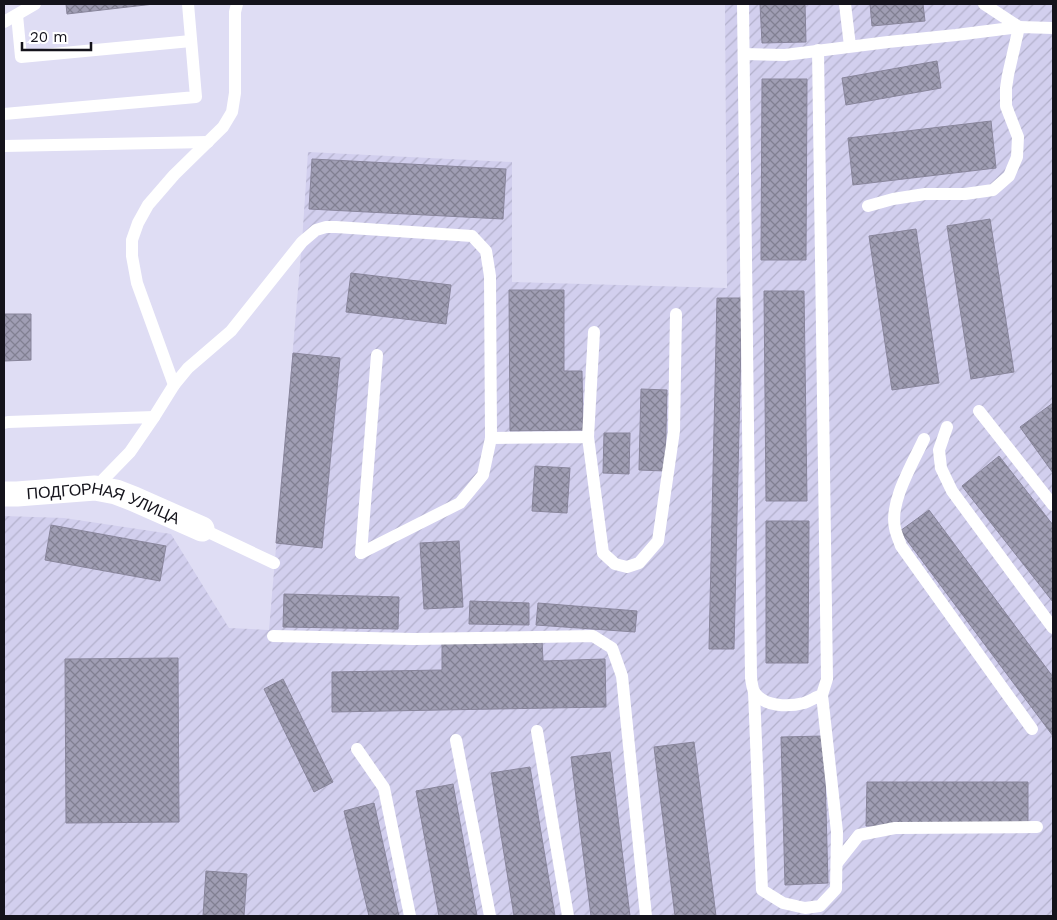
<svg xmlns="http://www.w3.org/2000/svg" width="1057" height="920" viewBox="0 0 1057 920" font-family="'Work Sans',sans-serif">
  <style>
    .industrial { fill: url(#industrial-furrows) }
    .building { fill: url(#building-cross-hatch); stroke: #88859b }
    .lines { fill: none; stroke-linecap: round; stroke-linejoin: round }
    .service { stroke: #fff; stroke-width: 12 }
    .minor { stroke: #fff; stroke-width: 25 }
    .labels { text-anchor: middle; stroke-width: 4.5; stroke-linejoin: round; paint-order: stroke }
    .street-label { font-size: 16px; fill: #14131b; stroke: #fff }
  </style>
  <defs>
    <pattern id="industrial-furrows" width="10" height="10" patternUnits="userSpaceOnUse" patternTransform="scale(1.25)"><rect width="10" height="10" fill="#d2cfee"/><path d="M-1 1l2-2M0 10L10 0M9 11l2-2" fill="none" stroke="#b3b1cc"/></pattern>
    <pattern id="building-cross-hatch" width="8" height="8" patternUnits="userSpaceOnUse" patternTransform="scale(1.25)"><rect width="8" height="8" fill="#a09eb4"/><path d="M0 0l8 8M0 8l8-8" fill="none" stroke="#818092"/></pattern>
  </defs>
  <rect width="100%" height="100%" fill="#dfddf4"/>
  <polygon class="industrial" points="725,4 1053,4 1053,916 4,916 4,516 64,518 171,534 229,628 269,630 302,242 308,152 512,162 512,282 727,288"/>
  <g class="building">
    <polygon points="66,4 154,4 67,14"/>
    <polygon points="760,4 805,4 806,42 762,43"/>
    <polygon points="870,4 923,4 925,21 872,26"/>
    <polygon points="937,61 941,88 846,105 842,78"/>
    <polygon points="762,79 807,79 806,260 761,260"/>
    <polygon points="991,121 996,168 853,185 848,138"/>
    <polygon points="312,159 506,169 503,219 309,209"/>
    <polygon points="990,219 1014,372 971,379 947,226"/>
    <polygon points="916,229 939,383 892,390 869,236"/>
    <polygon points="351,273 451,285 446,324 346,312"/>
    <polygon points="509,290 564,290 564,371 582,371 583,430 510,431"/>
    <polygon points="764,291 804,291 807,501 766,501"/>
    <polygon points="717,298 742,298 734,649 709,649"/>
    <polygon points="4,314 31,314 31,360 4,361"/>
    <polygon points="293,353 340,358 322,548 276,543"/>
    <polygon points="641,389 667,390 665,471 639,470"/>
    <polygon points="1053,403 1053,473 1020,427"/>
    <polygon points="604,433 630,433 629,474 603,473"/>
    <polygon points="999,456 1053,525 1053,602 962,486"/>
    <polygon points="535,466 570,468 567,513 532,511"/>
    <polygon points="929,510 1053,677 1053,736 900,531"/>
    <polygon points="766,521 809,521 808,663 766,663"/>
    <polygon points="51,525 166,546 160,581 45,560"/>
    <polygon points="459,541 463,607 424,609 420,543"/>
    <polygon points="284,594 399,597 398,629 283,627"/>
    <polygon points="470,601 529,603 529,625 469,624"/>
    <polygon points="538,603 637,611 635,632 536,625"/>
    <polygon points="542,640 543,661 605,659 606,707 332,712 332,672 442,670 442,642"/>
    <polygon points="178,658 179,822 66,823 65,659"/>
    <polygon points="283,679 333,782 314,792 264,689"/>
    <polygon points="824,736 828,883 785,885 781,737"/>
    <polygon points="694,742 716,916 675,916 654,747"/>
    <polygon points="610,752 630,916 591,916 571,757"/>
    <polygon points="530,767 555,916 514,916 491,773"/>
    <polygon points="867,782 1028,782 1028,827 866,826"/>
    <polygon points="453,784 477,916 439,916 416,791"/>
    <polygon points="374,803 399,916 369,916 344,811"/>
    <polygon points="206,871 247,874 244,916 203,916"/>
  </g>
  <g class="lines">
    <g class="service">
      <path d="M743,4L751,678C752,683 752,689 755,693C765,707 789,707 804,703C810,701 816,697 822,695L827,679L818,50"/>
      <polyline points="845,4 850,46"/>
      <polyline points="17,15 21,57 191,41"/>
      <polyline points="4,22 35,4"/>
      <polyline points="744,54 785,55 888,42 956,35 1019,27 1053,28"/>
      <polyline points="4,114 196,97 188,4"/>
      <polyline points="4,146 208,142"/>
      <polyline points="868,206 893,199 925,194 965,194 993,190 1009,176 1017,157 1018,137 1006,106 1006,88 1008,75 1019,27 984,4"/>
      <polyline points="174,385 137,283 132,256 132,240 138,223 148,205 174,175 223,127 232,112 235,93 235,12 237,4"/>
      <polyline points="979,411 1053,505"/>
      <polyline points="154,417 174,385 188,368 231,331 302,242 316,230 326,227 336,227 472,236 486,251 490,276 491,438 483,475 460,503 361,553"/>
      <polyline points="4,423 8,422 154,417 130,452 95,488"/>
      <polyline points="947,427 939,450 941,468 952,491 1053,628"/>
      <polyline points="588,437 594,332"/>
      <polyline points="491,438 588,437 603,553 615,564 627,567 639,563 658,541 674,431 676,314"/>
      <path d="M924,439C913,463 889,502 895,528C896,534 899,540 901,546L1032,729"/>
      <polyline points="202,529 274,563"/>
      <polyline points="361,553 377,355"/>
      <polyline points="273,636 414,639 593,636 612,648 622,676 646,916"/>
      <polyline points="754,692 762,890 783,903 805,908 820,906 836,889 837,832 822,695"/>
      <polyline points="537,731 568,916"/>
      <polyline points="456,740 490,916"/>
      <polyline points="357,749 384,788 410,916"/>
      <polyline points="837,863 859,835 895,828 1037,827"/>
    </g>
    <path class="minor" id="s1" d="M4,494H17L95,488L116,492L134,499L202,529"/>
  </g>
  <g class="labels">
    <g class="street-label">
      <text dy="6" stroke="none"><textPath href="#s1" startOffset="102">ПОДГОРНАЯ УЛИЦА</textPath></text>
    </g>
  </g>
  <rect width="1057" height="920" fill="none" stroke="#14131b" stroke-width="10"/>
  <path d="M22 42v8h69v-8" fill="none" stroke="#14131b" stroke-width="2.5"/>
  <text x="30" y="42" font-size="15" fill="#14131b" stroke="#ffffff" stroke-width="4" paint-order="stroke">20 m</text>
</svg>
